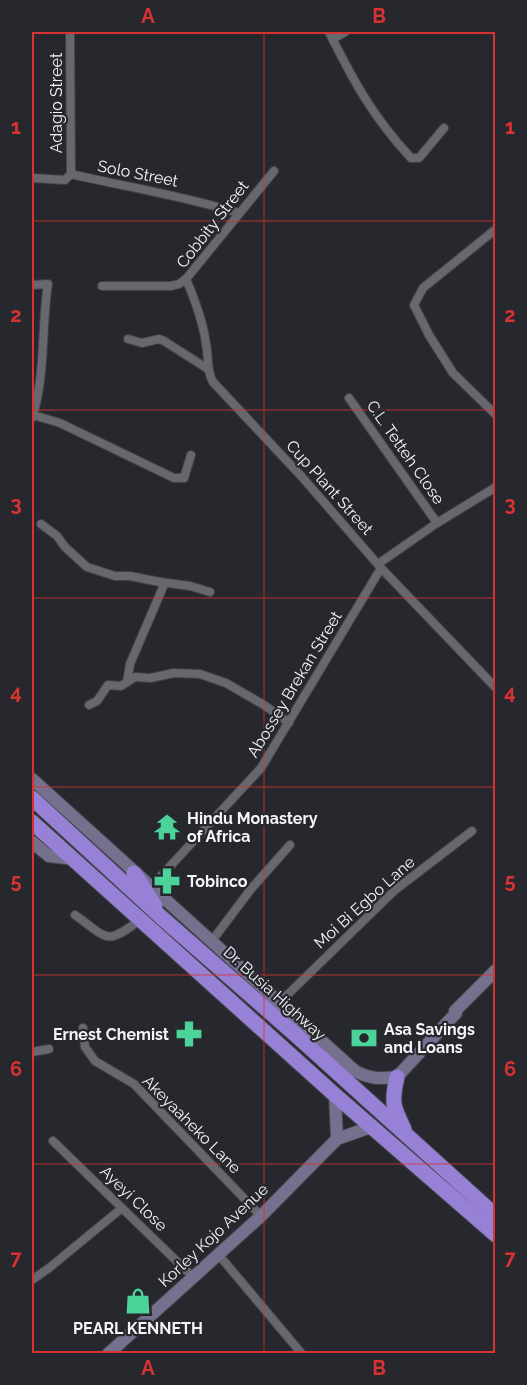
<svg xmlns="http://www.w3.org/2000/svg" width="527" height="1385" viewBox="0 0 527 1385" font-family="Raleway,sans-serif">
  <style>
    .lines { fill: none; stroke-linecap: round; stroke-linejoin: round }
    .street-casing { stroke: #424348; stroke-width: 10 }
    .secondary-casing { stroke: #424348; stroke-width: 14 }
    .highway-casing { stroke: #424348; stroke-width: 17 }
    .street { stroke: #66686e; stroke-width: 8 }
    .secondary { stroke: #75708d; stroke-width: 12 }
    .highway { stroke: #9781d6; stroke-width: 15 }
    .grid { fill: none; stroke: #d83232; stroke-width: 1.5; stroke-opacity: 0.55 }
    .labels { text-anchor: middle; stroke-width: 4.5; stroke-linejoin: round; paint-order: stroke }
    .street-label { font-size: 16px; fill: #f4f5f8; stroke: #27282e }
    .poi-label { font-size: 16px; font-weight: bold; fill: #f4f5f8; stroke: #27282e; text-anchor: start }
    .neatline { fill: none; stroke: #d83232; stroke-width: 2 }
    .grid-label { font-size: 20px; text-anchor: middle; font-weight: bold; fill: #d83232 }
  </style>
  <rect width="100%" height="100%" fill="#27282e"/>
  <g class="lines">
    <g class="street-casing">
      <g id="street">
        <polyline points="70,32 71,174"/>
        <path d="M329,32C354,82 373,117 411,158H419L444,128"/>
        <polyline points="333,39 345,32"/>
        <path d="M71,174C127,187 184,196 239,213"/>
        <polyline points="32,178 65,180 71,174"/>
        <polyline points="496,229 423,288 414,305 429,335 453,373 496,415"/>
        <path d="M186,279C195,300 203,321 206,344C209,357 206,370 213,382L302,477L381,568L496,688"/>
        <path d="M32,285L48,284C41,328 46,375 32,418"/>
        <polyline points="102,286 171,286 179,284 186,279 274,171"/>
        <polyline points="128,339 142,343 159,339 164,341 208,369"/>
        <polyline points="349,398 437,523"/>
        <polyline points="33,415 60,423 174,478 184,478 191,455"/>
        <polyline points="41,524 57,536 65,547 87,567 115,576 130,576 160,582 163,584 163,587 130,664 127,682"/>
        <polyline points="378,564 437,523 496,487"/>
        <polyline points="160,582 190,586 210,592"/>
        <polyline points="89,705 97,701 108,685 121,686 135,677 150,678 174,673 200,674 226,683 264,705 289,723"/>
        <polyline points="150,888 261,768 381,568"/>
        <path d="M75,915C109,939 105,946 140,920"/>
        <polyline points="211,942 251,889 290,845"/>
        <polyline points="280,1002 395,890 472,831"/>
        <polyline points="83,1028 85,1047 95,1061 134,1084 261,1216"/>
        <polyline points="32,1052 49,1049"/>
        <polyline points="53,1141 193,1277"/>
        <polyline points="218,1254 302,1354"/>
        <polyline points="32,1280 49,1268 122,1208"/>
      </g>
    </g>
    <g class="secondary-casing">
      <g id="secondary">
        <path d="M32,779L355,1071C370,1079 380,1079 397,1077L456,1013L455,1011L496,970"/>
        <polyline points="32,842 49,856 74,859"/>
        <polyline points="335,1095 337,1139"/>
        <polyline points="108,1354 261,1216 337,1139 371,1127"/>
      </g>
    </g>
    <g class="highway-casing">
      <g id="highway">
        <polyline points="32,798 161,917 297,1036 496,1216"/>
        <polyline points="32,822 335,1095 496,1235"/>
        <polyline points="134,873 155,906"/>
        <path d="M397,1077C391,1103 393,1106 404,1129"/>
      </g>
    </g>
    <use href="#street" class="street"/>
    <use href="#secondary" class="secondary"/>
    <use href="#highway" class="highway"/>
  </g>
  <path class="grid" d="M264,32V1354M32,221H496M32,410H496M32,598H496M32,787H496M32,975H496M32,1164H496"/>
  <defs>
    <g id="temple-bare" transform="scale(2.07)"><path d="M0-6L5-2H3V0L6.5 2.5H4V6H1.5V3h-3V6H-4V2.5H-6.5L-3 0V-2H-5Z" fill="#4cd39a" stroke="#27282e" stroke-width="2.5" paint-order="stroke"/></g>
    <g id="pharmacy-bare" transform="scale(2.07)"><path d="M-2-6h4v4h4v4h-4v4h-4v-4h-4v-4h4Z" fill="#4cd39a" stroke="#27282e" stroke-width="2.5" paint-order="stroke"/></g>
    <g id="bank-bare" transform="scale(2.07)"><path d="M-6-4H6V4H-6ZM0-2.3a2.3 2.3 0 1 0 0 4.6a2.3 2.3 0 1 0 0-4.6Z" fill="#4cd39a" stroke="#27282e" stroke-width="2.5" paint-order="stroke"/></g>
    <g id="shop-bare" transform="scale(2.07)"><path d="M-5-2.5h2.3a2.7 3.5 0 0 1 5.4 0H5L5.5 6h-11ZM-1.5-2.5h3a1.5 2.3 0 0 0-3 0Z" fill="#4cd39a" stroke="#27282e" stroke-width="2.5" paint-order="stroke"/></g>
  </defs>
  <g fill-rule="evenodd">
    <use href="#temple-bare" x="167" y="827"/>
    <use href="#pharmacy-bare" x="167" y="881"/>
    <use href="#pharmacy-bare" x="189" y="1034"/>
    <use href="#bank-bare" x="364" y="1038"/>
    <use href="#shop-bare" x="138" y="1301"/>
  </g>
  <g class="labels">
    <g class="street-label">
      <text transform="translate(56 103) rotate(-90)" y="6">Adagio Street</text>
      <text transform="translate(138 173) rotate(11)" y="6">Solo Street</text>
      <text transform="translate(212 224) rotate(-52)" y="6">Cobbity Street</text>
      <text transform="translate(406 452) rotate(55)" y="6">C.L. Tetteh Close</text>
      <text transform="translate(330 487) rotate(48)" y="6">Cup Plant Street</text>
      <text transform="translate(294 684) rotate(-59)" y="6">Abossey Brekan Street</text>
      <text transform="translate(364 902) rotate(-42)" y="6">Moi Bi Egbo Lane</text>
      <text transform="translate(275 993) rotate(42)" y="6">Dr. Busia Highway</text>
      <text transform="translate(192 1124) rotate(45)" y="6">Akeyaaheko Lane</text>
      <text transform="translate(134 1198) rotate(44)" y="6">Ayeyi Close</text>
      <text transform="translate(213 1235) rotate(-43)" y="6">Korley Kojo Avenue</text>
    </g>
    <g class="poi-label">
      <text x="187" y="824">Hindu Monastery<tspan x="187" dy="18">of Africa</tspan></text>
      <text x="187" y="887">Tobinco</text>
      <text x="384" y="1035">Asa Savings<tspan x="384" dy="18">and Loans</tspan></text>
      <text x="169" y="1040" text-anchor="end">Ernest Chemist</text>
      <text x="138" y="1334" text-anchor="middle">PEARL KENNETH</text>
    </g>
  </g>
  <rect width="527" height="1385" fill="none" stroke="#27282e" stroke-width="66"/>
  <rect x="33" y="33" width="461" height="1319" class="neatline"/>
  <g class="grid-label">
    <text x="148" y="23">A</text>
    <text x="379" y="23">B</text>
    <text x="16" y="134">1</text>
    <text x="510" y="134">1</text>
    <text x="16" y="322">2</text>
    <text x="510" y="322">2</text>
    <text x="16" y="511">3</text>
    <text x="510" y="511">3</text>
    <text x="16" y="699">4</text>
    <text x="510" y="699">4</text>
    <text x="16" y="888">5</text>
    <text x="510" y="888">5</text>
    <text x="16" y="1076">6</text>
    <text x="510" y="1076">6</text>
    <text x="16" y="1265">7</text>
    <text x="510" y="1265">7</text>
    <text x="148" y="1375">A</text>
    <text x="379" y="1375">B</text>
  </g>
</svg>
